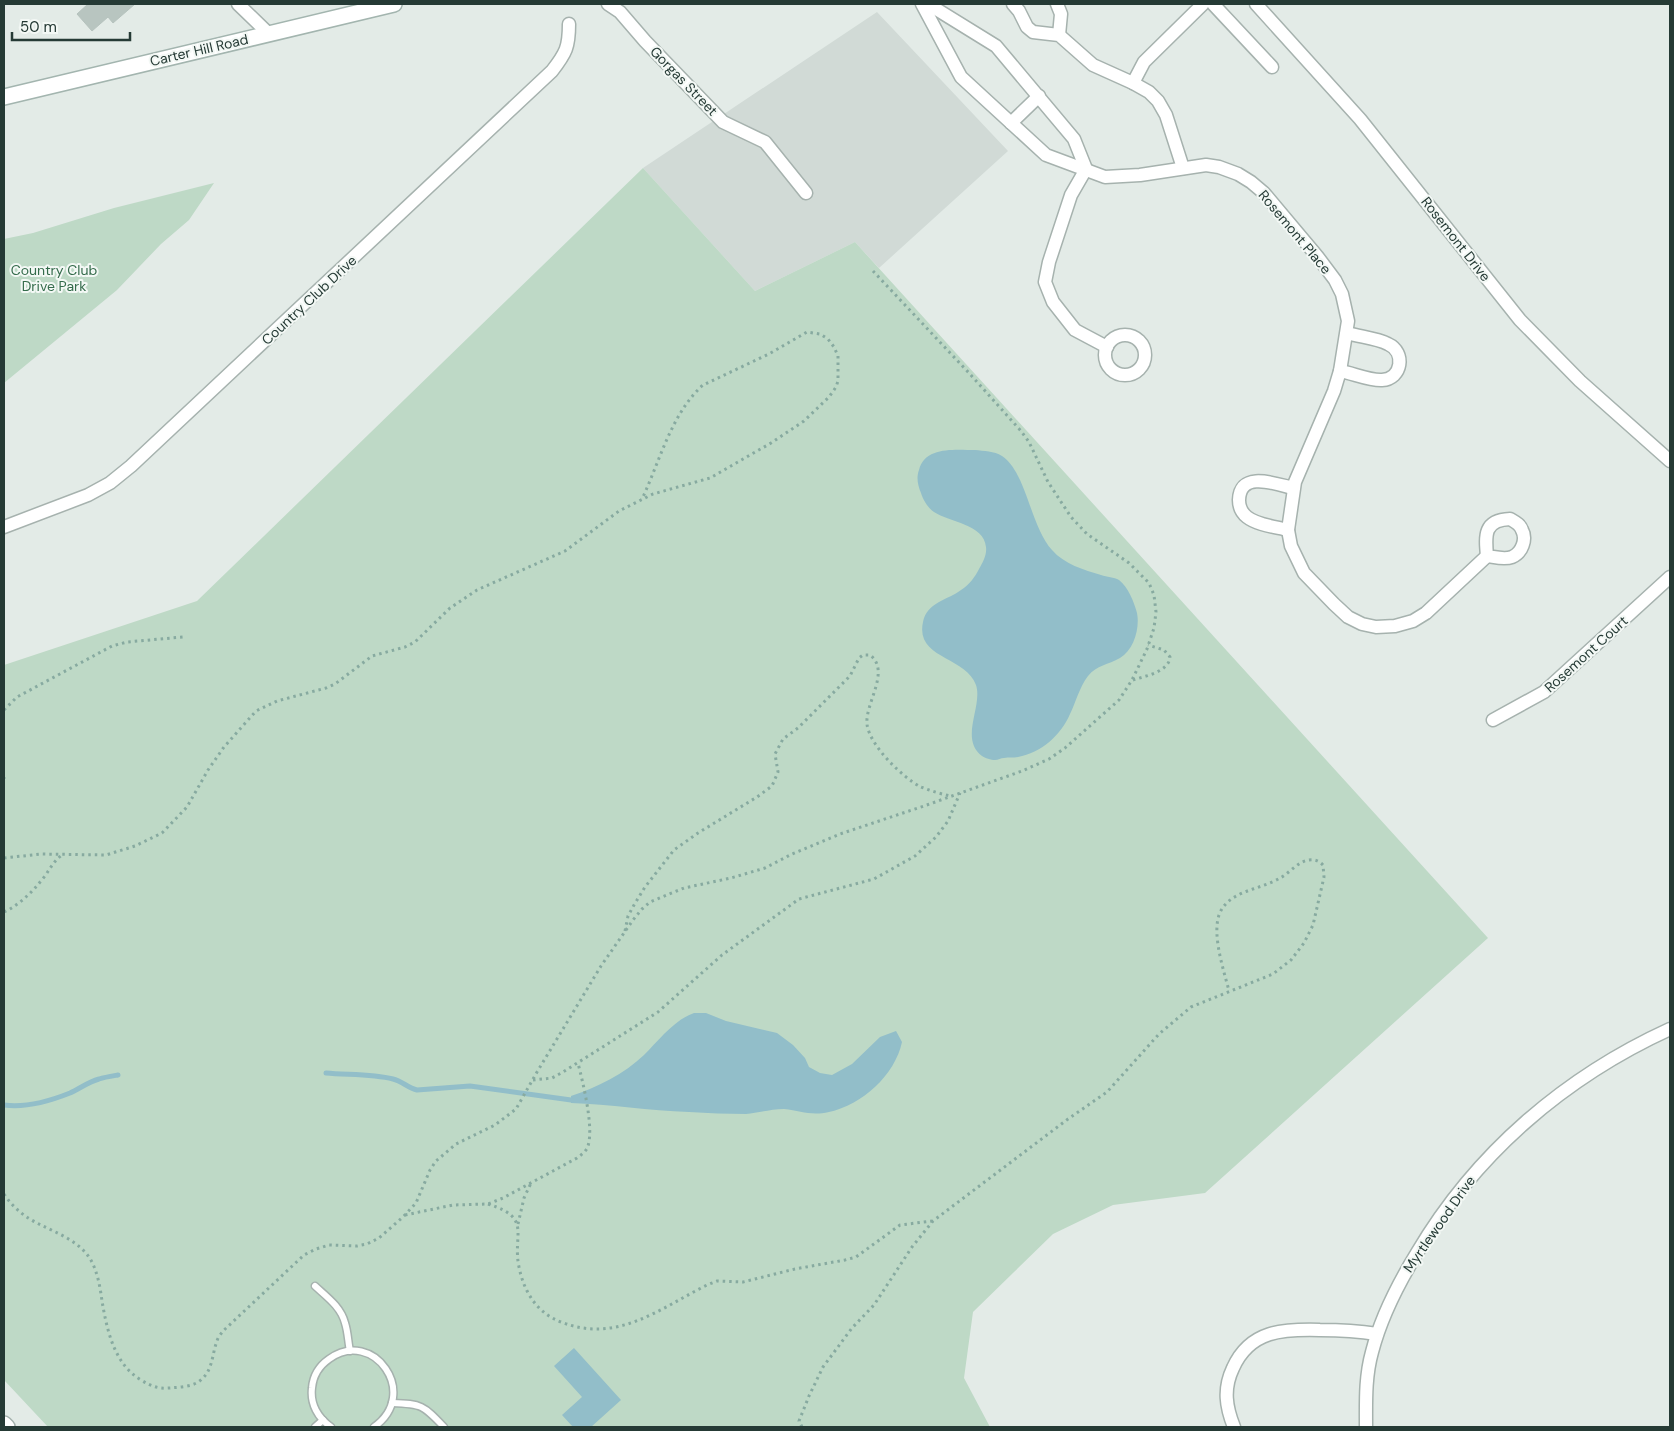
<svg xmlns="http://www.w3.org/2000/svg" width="1674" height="1431" viewBox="0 0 1674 1431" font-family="'DM Sans',sans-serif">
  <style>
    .built { fill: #d1dad6 }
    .green { fill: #bed9c6 }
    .water { fill: #92bec9 }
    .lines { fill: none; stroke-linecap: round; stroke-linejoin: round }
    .stream { stroke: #92bec9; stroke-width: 5 }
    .building { fill: #b8c5c0; stroke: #b6c3be }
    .service-casing { stroke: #a6b2ae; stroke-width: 9 }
    .minor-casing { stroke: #a6b2ae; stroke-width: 15 }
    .tertiary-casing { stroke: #a6b2ae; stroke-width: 18 }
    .secondary-casing { stroke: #a3b5af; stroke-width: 18 }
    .path { stroke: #87aaa0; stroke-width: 3; stroke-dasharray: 2.5 4; stroke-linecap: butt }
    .service { stroke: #fff; stroke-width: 6 }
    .minor { stroke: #fff; stroke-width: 12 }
    .tertiary { stroke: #fff; stroke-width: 15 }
    .secondary { stroke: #fff; stroke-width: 15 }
    .labels { text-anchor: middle; stroke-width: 4; stroke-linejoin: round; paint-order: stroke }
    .street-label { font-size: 14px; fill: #253a35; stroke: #f3f8f5 }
    .park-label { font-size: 14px; fill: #346b4b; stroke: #f3f8f5 }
  </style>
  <rect width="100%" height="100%" fill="#e3ebe7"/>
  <polygon class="built" points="877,12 1008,151 879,268 855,242 755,291 643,168"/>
  <g class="green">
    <polygon points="643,168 755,291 855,242 1488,938 1205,1193 1113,1205 1053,1234 973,1312 964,1378 990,1427 48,1427 4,1380 4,665 197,601"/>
    <polygon points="214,183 189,220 161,244 117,290 4,383 4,239 33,233 114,208"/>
  </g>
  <g class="water">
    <path d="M975,450C984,451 994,451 1002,456C1027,473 1030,526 1052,550C1064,564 1084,570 1101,575C1107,577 1114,577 1119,580C1128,587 1134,602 1137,613C1140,628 1134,650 1120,658C1108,665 1097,665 1088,676C1079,688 1076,702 1070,714C1061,735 1041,753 1018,757C1013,758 1009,757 1004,758C1001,758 998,760 995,760C991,760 985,758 982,756C959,739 983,706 976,685C966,656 915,659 923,622C927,602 948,600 961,590C969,585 975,577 979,569C983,562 987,555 986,547C984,524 949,522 934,512C928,508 923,500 921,493C918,486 916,478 919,470C925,446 955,450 975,450Z"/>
    <path d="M694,1013H706L726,1021L777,1033L793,1045L805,1058L809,1067L820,1073L832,1075L852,1064L880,1037L896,1031L902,1042C895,1075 862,1105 829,1112C811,1116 801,1111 784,1109C771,1109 758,1113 746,1114C727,1114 708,1113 689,1112C649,1111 610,1104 571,1103V1096C598,1087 624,1074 644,1055C659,1040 674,1020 694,1013Z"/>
    <polygon points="574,1348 621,1400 591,1427 573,1427 562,1415 582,1397 554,1366"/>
  </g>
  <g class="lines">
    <g class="stream">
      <path d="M326,1073C347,1075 372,1074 393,1079C402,1081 408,1088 417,1090L470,1086L571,1100"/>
      <path d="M4,1105C25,1108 50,1101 70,1093C79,1089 88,1082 99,1079C105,1077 112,1076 118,1075"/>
    </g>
  </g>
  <polygon class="building" points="88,4 135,4 113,23 108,17 92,31 77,14"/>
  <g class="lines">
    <g class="service-casing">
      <g id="service">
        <path d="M315,1286C327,1297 341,1307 345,1323C348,1332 348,1342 350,1351"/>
        <path d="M392,1403C422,1404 423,1405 444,1427"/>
        <polyline points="315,1427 323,1420"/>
        <path d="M331,1427C318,1418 310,1404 312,1388C313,1376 319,1366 329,1359C373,1327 421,1394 374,1427"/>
      </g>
    </g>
    <g class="minor-casing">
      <g id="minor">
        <polyline points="238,4 268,33"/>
        <polyline points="608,4 620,12 645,41 723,122 765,142 806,193"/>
        <polyline points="922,4 961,77 1046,155 1105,177 1140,175 1206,165 1219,167 1238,174 1251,182 1264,193 1317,256 1335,280 1342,294 1348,321 1340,371 1334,391 1295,482 1288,530 1291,546 1304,573 1334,604 1348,617 1362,624 1376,627 1395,626 1413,621 1426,613 1487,556"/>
        <polyline points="928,4 996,46 1074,139 1086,169 1071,195 1049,262 1045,282 1053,302 1075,330 1107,347"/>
        <polyline points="1013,4 1019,11 1027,27 1033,32 1059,35 1093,65 1133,83 1149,92 1158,101 1166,115 1183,168"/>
        <polyline points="1057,4 1061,14 1059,35"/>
        <polyline points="1213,4 1272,67"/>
        <polyline points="1256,4 1360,119 1520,320 1580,381 1670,461"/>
        <polyline points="1133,83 1144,62 1203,4"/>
        <polyline points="1011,123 1039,96"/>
        <circle cx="1125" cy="355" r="20"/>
        <path d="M1340,371C1352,373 1371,381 1382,380C1402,379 1406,352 1388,344C1376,338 1360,337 1347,333"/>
        <path d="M1510,519C1515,522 1520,524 1522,530C1527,539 1522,553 1512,557C1504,560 1495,557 1487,556C1485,535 1484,520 1510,519Z"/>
        <path d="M4,527L88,495L110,483L131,466L552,71C566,53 569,47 569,24"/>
        <path d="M1288,530C1276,527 1257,525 1247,517C1242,513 1239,507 1239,500C1240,470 1276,484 1293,488"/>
        <polyline points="1493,720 1544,692 1670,577"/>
        <path d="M1234,1427C1226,1407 1223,1389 1233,1368C1250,1330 1283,1329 1320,1330C1340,1330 1358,1331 1377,1334"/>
        <path d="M1366,1427C1366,1402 1365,1377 1372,1352C1381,1317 1398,1284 1417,1253C1476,1153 1565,1077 1670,1029"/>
      </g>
    </g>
    <g class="tertiary-casing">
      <polyline id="tertiary" points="4,1424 7,1427"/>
    </g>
    <g class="secondary-casing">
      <polyline id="secondary" points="4,97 394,4"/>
    </g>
    <g class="path">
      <path d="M1133,680C1145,676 1169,672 1170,657L1164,650L1148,645"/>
      <polyline points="4,710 17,697 112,646 127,642 183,637"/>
      <polyline points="4,777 4,779"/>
      <path d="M4,858L41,854L106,855L135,846L162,833L187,807L208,770L224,747L256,711L277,701L326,688L335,684L372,656L405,647L415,642L450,608L477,590L565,551L619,511L653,494L710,478L771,443L804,421L829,397L836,387L838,381V356L834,347L828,339L820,334L807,332L769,354L703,385C671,414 660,461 642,499"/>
      <path d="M4,912C21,904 33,891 45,876C51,867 54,861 62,855"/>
      <path d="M625,931L628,916L634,905L645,887L674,850L698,833L757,797L772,786L778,772L775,754L783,739L798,728L850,676L859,658L863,655H870C891,671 865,703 867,724C869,745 903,778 921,787C931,791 941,794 951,796"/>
      <polyline points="533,1080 552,1078 563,1072 658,1012 722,955 799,899 874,879 915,856 936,837 948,821 960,793"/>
      <path d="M4,1194C12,1206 22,1215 35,1222C54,1232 76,1239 89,1257C97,1269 100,1286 102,1301C107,1330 114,1364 141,1380C151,1386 158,1389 169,1388C180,1387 194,1387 202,1379C213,1369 212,1354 217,1341C218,1337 221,1334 223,1331L304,1255L316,1249L329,1245L357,1246L367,1244L379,1238L403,1217L416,1203L430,1170L436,1161L456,1144L495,1125L516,1109L537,1072L601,966L633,920L642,909L650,902L684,888L731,878L765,868L792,854L840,834L924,806L1022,771L1049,759L1065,748L1119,700L1132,680L1147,649L1154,628L1156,612L1154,595L1149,583L1129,563L1087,534L1071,517L1048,482L1029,442L1021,431L969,373L873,271"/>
      <path d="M488,1204C533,1218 512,1234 519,1267C524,1292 537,1313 561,1322C617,1344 659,1309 707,1285L717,1281L743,1282L795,1269L845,1260L856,1257L900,1225L932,1221"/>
      <path d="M405,1215L453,1205L488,1204L503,1198L577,1158C581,1155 586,1152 588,1146C594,1127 583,1083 578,1063"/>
      <polyline points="518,1224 524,1198 531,1183"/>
      <path d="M802,1427L799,1421L809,1396L823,1367L852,1328L874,1305L912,1247L933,1221L1068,1119L1107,1092L1159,1034L1191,1007L1273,974L1291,960L1304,943L1313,925L1324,877L1323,865C1319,861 1315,859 1309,860C1298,861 1290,873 1280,878C1261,890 1228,890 1219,915C1212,936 1224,971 1229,991"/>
    </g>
    <use href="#service" class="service"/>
    <use href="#minor" class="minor"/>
    <use href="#tertiary" class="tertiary"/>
    <use href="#secondary" class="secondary"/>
  </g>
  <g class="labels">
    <g class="street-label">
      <text transform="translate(199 50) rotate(-13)" y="5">Carter Hill Road</text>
      <text transform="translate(684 81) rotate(46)" y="5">Gorgas Street</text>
      <text transform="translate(1295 232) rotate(50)" y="5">Rosemont Place</text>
      <text transform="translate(1456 239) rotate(52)" y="5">Rosemont Drive</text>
      <text transform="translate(309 300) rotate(-43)" y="5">Country Club Drive</text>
      <text transform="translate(1586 654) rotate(-42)" y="5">Rosemont Court</text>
      <text transform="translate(1439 1224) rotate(-55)" y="5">Myrtlewood Drive</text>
    </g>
    <g class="park-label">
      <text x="54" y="275">Country Club<tspan x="54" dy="16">Drive Park</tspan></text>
    </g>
  </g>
  <rect width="1674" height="1431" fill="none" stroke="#253a35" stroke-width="10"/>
  <path d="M12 32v8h118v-8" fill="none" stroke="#253a35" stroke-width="2.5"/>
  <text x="20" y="32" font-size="15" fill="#253a35" stroke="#f3f8f5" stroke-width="4" paint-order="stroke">50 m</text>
</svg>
